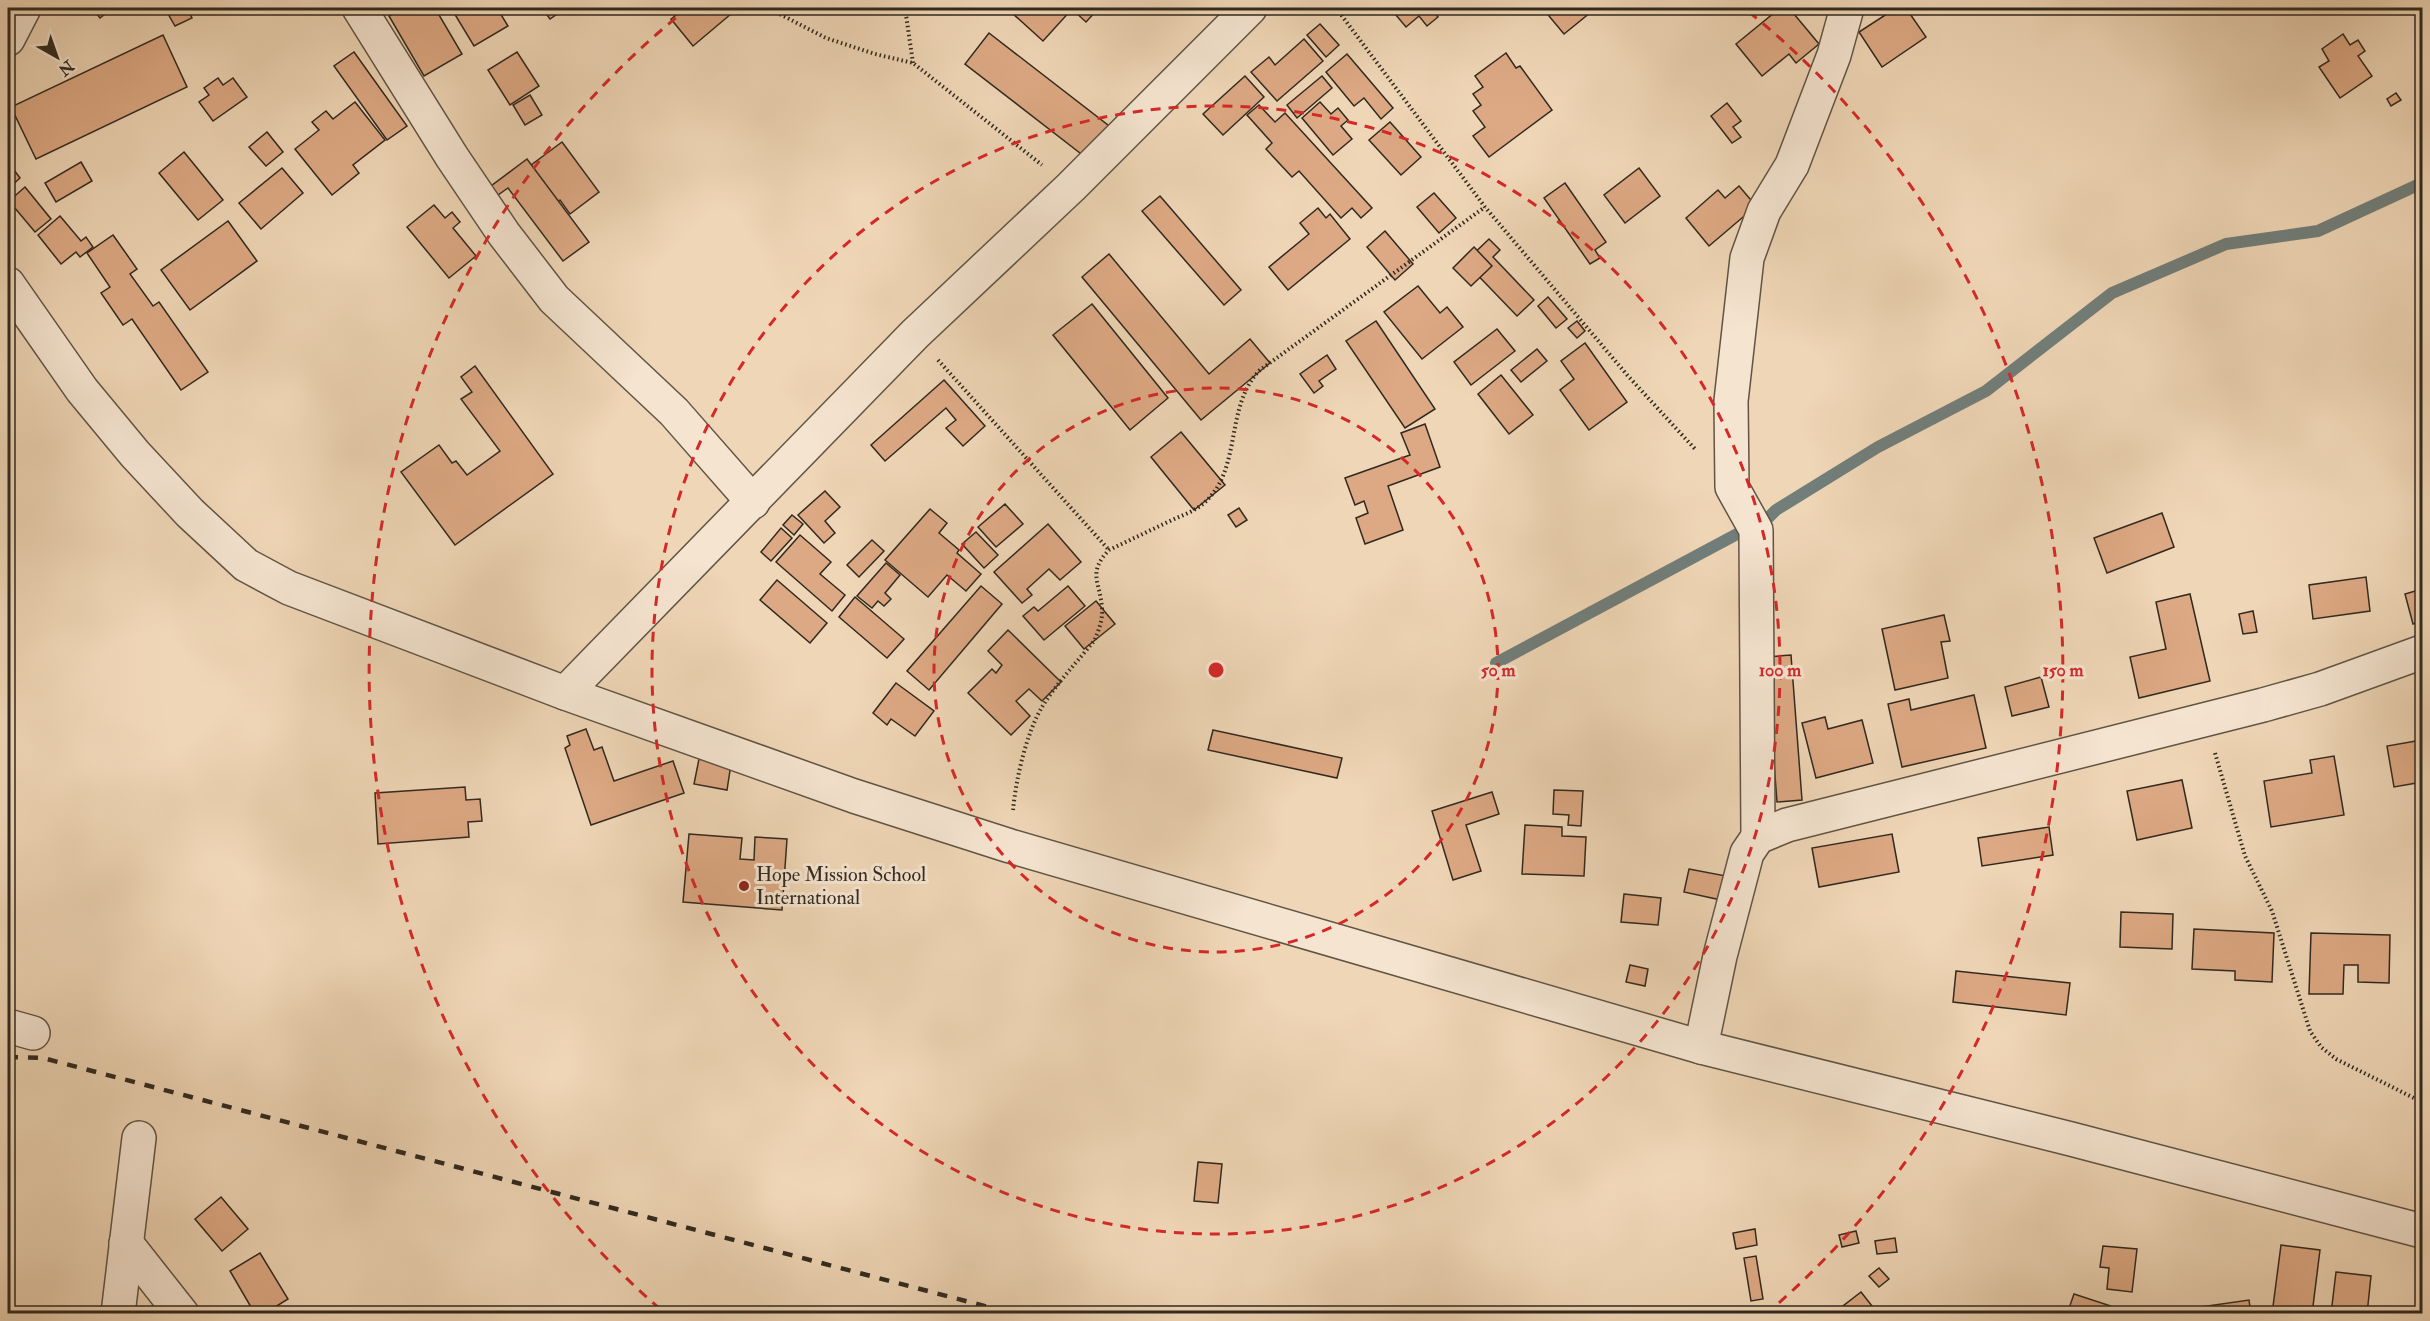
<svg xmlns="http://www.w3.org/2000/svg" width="2430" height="1321" viewBox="0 0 2430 1321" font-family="'IM FELL Double Pica',serif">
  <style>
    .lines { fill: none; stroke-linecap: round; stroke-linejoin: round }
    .stream { stroke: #717e7a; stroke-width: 12 }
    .building { fill: #dda984; stroke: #31291f; stroke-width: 1.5 }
    .minor-casing { stroke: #605445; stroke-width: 36 }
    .path { stroke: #31291f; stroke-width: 4; stroke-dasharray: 1.5 3; stroke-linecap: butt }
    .minor { stroke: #f5e4d0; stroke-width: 33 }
    .rail { stroke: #31291f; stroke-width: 4.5; stroke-dasharray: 10 10; stroke-linecap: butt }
    .ring { fill: none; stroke: #d62828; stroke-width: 3; stroke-dasharray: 10 8 }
    .poi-dot { fill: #8f2418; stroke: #f5e4d0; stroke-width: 2 }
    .labels { text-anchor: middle; stroke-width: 6; stroke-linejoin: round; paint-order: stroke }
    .poi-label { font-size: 20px; fill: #31291f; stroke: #f5e4d0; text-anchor: start }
    .centre { fill: #d62828; stroke: #f5e4d0; stroke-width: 3 }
    .ring-label { font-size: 18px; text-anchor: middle; font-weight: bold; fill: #d62828; stroke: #f5e4d0; stroke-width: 6; stroke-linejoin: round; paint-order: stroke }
  </style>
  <rect width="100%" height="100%" fill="#efd6b6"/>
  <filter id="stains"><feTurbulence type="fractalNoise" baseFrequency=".00333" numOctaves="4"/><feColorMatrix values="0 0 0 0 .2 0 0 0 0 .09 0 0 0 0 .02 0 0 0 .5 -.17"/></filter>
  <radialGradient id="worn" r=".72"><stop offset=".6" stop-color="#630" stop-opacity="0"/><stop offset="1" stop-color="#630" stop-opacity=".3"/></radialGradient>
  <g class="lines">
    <polyline class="stream" points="1496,663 1739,533 1756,530 1776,510 1878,447 1986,391 2112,293 2226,244 2318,231 2422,183"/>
  </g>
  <g class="building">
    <polygon points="92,8 113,8 100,18"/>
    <polygon points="176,8 187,8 192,18 175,26 167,12"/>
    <polygon points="403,8 435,8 462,54 424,76 389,16"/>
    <polygon points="451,8 497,8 508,26 474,46"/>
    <polygon points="542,8 566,8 550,19"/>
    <polygon points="685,8 738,8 693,46 671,19"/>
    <polygon points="1017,8 1099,8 1086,22 1072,9 1043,41 1012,13"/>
    <polygon points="1390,8 1431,8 1438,17 1427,26 1419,16 1406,27"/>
    <polygon points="1548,8 1596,8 1564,34 1544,10"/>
    <polygon points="1780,8 1789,8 1819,44 1796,63 1789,54 1762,76 1736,44"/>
    <polygon points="1896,8 1906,8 1926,37 1882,67 1859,32"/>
    <polygon points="1320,24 1339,45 1326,57 1307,35"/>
    <polygon points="989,33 1113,129 1089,160 965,64"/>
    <polygon points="2343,34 2350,45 2358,40 2365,51 2358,56 2372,76 2340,98 2319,67 2329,61 2322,49"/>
    <polygon points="163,35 187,87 36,159 11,107"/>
    <polygon points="1304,39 1323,61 1277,101 1251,72 1269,57 1275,65"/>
    <polygon points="354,52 407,126 387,140 334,66"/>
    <polygon points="517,52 539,86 510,105 488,70"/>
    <polygon points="1506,53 1516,68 1520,66 1552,110 1489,157 1473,136 1485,127 1473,111 1481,105 1473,94 1483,87 1475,76"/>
    <polygon points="1347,54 1393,108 1381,119 1364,98 1354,106 1326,72"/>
    <polygon points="1245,76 1264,97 1223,135 1203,114"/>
    <polygon points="1322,76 1332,88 1297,118 1287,105"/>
    <polygon points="218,78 223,85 233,78 247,97 213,121 199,102 209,95 204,88"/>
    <polygon points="2396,93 2401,100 2391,106 2387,99"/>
    <polygon points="530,95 542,115 525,125 513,105"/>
    <polygon points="355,102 385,140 353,165 359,173 332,195 295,149 319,130 312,122 326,111 333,119"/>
    <polygon points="1320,102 1331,114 1338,108 1348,120 1341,126 1352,139 1333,155 1302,118"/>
    <polygon points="1727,103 1741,121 1733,127 1741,137 1732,143 1711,116"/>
    <polygon points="1259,105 1275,122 1285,113 1372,208 1361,218 1352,208 1341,218 1299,171 1292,177 1266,149 1272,143 1247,115"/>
    <polygon points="1390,122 1421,157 1401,175 1369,140"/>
    <polygon points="267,132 283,152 266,166 249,147"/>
    <polygon points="562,142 599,192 570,214 560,200 538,216 511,180"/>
    <polygon points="184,152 223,200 198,220 159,173"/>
    <polygon points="527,159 589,242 563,261 508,188 498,195 491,186"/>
    <polygon points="8,162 20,178 8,189"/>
    <polygon points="81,162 92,181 56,202 45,183"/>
    <polygon points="282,168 303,193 261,229 239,203"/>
    <polygon points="1639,168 1660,196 1625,223 1604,195"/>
    <polygon points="1565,183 1606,242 1595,250 1600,258 1590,264 1544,198"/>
    <polygon points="1739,186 1756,206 1709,246 1686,218 1718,190 1725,198"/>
    <polygon points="25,187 51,219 35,232 9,201"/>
    <polygon points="1434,193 1456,218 1439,233 1417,207"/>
    <polygon points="1160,196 1241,290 1224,305 1142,211"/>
    <polygon points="434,205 445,218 452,212 460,222 453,228 476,256 449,278 407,227"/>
    <polygon points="1318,208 1326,218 1330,214 1350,239 1288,290 1269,267 1309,234 1300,223"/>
    <polygon points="60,216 81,241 86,237 93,247 80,257 76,252 61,264 38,235"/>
    <polygon points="228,221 257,261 190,310 161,270"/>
    <polygon points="1385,231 1413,264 1395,280 1367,247"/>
    <polygon points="113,235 137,269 130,274 153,306 159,302 208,372 181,390 132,319 123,325 101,293 110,287 87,253"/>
    <polygon points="1489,239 1500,250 1493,257 1534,300 1517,316 1465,262"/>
    <polygon points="1474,247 1492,266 1471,286 1453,268"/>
    <polygon points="1109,254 1209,374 1250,339 1270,363 1201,420 1082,277"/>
    <polygon points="1418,286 1440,313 1447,307 1463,327 1422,359 1384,312"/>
    <polygon points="1548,297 1567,319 1556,328 1538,306"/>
    <polygon points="1092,304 1168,398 1130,430 1053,335"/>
    <polygon points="1376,321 1435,409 1405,428 1346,341"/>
    <polygon points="1577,321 1585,331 1577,338 1568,328"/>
    <polygon points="1497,329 1515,351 1471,385 1454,362"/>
    <polygon points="1585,343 1627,402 1589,430 1560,390 1574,379 1561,361"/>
    <polygon points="1537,349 1547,361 1521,382 1511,370"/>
    <polygon points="1327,355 1336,369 1319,381 1323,386 1314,393 1300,374"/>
    <polygon points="475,366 553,474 455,545 401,472 439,445 452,463 456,461 467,475 500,451 461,399 472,392 461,377"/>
    <polygon points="1501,375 1533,415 1509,434 1478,394"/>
    <polygon points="944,380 985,426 963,446 946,428 956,420 946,408 885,461 871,445"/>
    <polygon points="1425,424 1440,467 1388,486 1403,530 1365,544 1356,518 1368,513 1364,501 1355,505 1345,478 1410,455 1401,433"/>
    <polygon points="1181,432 1225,485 1194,510 1151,457"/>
    <polygon points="825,491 840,507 825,521 835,533 824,543 798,515"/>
    <polygon points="1005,504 1023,524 996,547 978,527"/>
    <polygon points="1239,508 1247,520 1236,527 1228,515"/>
    <polygon points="930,509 947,523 939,533 959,550 957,553 981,574 966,591 947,575 928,597 885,560"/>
    <polygon points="2162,513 2174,547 2107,573 2094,538"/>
    <polygon points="792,515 803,524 794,535 783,525"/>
    <polygon points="1048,524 1081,562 1060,580 1049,569 1027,589 1032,595 1022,603 994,572"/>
    <polygon points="781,528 792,538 771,561 761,552"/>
    <polygon points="976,532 998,555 984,568 962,544"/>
    <polygon points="800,535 831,562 820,574 845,595 832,611 776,562"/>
    <polygon points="872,540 884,551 859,577 847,565"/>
    <polygon points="886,563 900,575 885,593 891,599 884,606 878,601 872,608 857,596"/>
    <polygon points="2366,577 2370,611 2313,619 2309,585"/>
    <polygon points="777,580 827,623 810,643 760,600"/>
    <polygon points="981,586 1002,604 929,690 907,671"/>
    <polygon points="1068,586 1085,606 1044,640 1023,616 1034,607 1038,611"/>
    <polygon points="2422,589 2422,621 2413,624 2405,594"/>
    <polygon points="2190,594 2210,681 2139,698 2130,657 2166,649 2156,602"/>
    <polygon points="855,597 904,639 887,658 839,617"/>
    <polygon points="1096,601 1115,624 1084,649 1065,626"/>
    <polygon points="2253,611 2257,632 2243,634 2239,614"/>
    <polygon points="1944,615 1950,641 1941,642 1948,678 1895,690 1882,629"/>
    <polygon points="1008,630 1061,682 1042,701 1029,689 1016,701 1030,716 1011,735 968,693 992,669 996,673 1002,665 988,651"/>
    <polygon points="1791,655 1802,800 1777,802 1766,657"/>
    <polygon points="2041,677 2049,707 2012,716 2005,687"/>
    <polygon points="896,683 934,711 915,736 891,719 887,725 873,713"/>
    <polygon points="1974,695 1986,748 1902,767 1888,704 1909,699 1911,710"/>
    <polygon points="1825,717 1828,729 1862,720 1873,763 1816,778 1802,723"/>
    <polygon points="586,729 594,750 602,747 614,781 673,761 684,793 591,825 565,748 570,745 567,736"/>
    <polygon points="1213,730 1342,758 1337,778 1208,750"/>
    <polygon points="2422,740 2422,782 2394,787 2387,746"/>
    <polygon points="2334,756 2344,815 2271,827 2264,781 2312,773 2310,760"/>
    <polygon points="699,759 731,764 727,790 694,784"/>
    <polygon points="2182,780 2192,828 2137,840 2127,791"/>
    <polygon points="465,787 466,800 480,799 482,821 468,822 469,837 378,844 375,793"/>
    <polygon points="1554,790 1583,791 1581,826 1568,825 1569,815 1553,814"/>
    <polygon points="1492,792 1499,814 1466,825 1481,871 1453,880 1432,811"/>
    <polygon points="1525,825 1562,827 1562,836 1586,837 1584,876 1522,874"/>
    <polygon points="2049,827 2053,855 1982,866 1978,838"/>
    <polygon points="689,834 742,838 740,859 754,860 755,837 787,839 782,910 683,902"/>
    <polygon points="1892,834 1899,872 1819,887 1812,848"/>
    <polygon points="1689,869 1726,876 1721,900 1684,892"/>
    <polygon points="1624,894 1661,898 1658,925 1621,922"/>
    <polygon points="2121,912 2173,914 2172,949 2120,947"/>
    <polygon points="2194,929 2274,933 2272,982 2235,980 2235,971 2192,969"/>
    <polygon points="2311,933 2390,935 2389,983 2358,982 2358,965 2344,965 2343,994 2309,994"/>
    <polygon points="1630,965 1648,969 1645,986 1626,982"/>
    <polygon points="1956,971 2070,983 2066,1015 1953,1002"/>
    <polygon points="1198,1162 1222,1164 1218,1203 1194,1201"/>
    <polygon points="221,1197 248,1229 222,1251 195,1219"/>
    <polygon points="1755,1229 1757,1245 1736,1249 1733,1233"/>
    <polygon points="1856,1231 1859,1243 1842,1247 1839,1235"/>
    <polygon points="1895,1238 1897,1252 1877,1254 1875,1241"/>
    <polygon points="2281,1245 2320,1250 2312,1314 2272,1314"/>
    <polygon points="2103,1246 2137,1249 2132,1292 2107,1289 2109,1268 2100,1267"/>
    <polygon points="260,1253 288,1299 264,1314 255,1314 230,1271"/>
    <polygon points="1756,1256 1763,1299 1751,1301 1744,1258"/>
    <polygon points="1879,1268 1889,1279 1879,1287 1869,1276"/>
    <polygon points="2336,1272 2371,1276 2367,1314 2331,1314"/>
    <polygon points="1861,1292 1872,1306 1864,1314 1849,1314 1843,1306"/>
    <polygon points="2074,1294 2123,1310 2122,1314 2067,1314"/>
    <polygon points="2249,1300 2251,1314 2173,1314 2173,1311"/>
  </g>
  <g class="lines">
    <g class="minor-casing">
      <g id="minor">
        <polyline points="359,8 452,157 504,234 554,299 674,412 753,502"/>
        <polyline points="8,39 24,8"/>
        <polyline points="8,284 82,390 135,454 190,513 246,565 289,588 565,693 854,796 1010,846 1701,1047 2071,1139 2422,1231"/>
        <polyline points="565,693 915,334 1071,187 1250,8"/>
        <polyline points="1758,837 1756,530 1732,487 1731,401 1747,258 1764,211 1792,165 1834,55 1847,8"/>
        <polyline points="8,1026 33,1033"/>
        <polyline points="1701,1047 1720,956 1747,853 1758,837 1787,825 2263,705 2320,689 2422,652"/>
        <polyline points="126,1243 182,1314"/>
        <polyline points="118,1314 139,1138"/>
      </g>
    </g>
    <g class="path">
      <polyline points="768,8 826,38 875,54 913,63 1042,165"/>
      <polyline points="905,8 913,63"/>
      <polyline points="1336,8 1485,207 1628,376 1695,449"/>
      <polyline points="938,360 1109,550"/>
      <polyline points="2215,753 2245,856 2272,911 2310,1031 2321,1047 2336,1059 2422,1102"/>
      <path d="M1013,810C1016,779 1026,734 1042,707C1056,684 1077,662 1094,641C1099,630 1103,619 1102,608C1100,581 1087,573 1109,550C1130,540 1151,530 1172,520C1183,515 1195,511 1204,503C1243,469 1224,406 1260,370L1485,207"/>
    </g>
    <use href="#minor" class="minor"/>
    <polyline class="rail" points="8,1057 43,1058 1015,1314"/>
  </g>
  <g class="ring">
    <circle cx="1216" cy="670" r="282"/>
    <circle cx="1216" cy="670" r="564"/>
    <path d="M660 1309A847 847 0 0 1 683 12M1749 12A847 847 0 0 1 1772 1309"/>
  </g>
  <circle class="poi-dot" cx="744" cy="886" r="6"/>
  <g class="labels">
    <g class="poi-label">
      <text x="756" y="881">Hope Mission School<tspan x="756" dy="23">International</tspan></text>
    </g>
  </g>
  <circle cx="1216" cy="670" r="9" class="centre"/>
  <g class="ring-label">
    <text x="1498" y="676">50 m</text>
    <text x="1780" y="676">100 m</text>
    <text x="2063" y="676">150 m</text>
  </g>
  <rect width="2430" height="1321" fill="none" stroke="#efd6b6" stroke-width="30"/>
  <rect x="9" y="9" width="2412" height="1303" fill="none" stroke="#31291f" stroke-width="3"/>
  <rect x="15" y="15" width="2400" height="1291" fill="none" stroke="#31291f" stroke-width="1.5"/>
  <g transform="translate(57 57) rotate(140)" stroke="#f5e4d0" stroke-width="4.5" paint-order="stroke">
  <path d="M0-4.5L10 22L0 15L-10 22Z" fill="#31291f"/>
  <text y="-9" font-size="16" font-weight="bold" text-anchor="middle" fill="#31291f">N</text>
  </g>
  <rect width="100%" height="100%" filter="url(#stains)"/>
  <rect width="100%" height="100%" fill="url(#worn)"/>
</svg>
